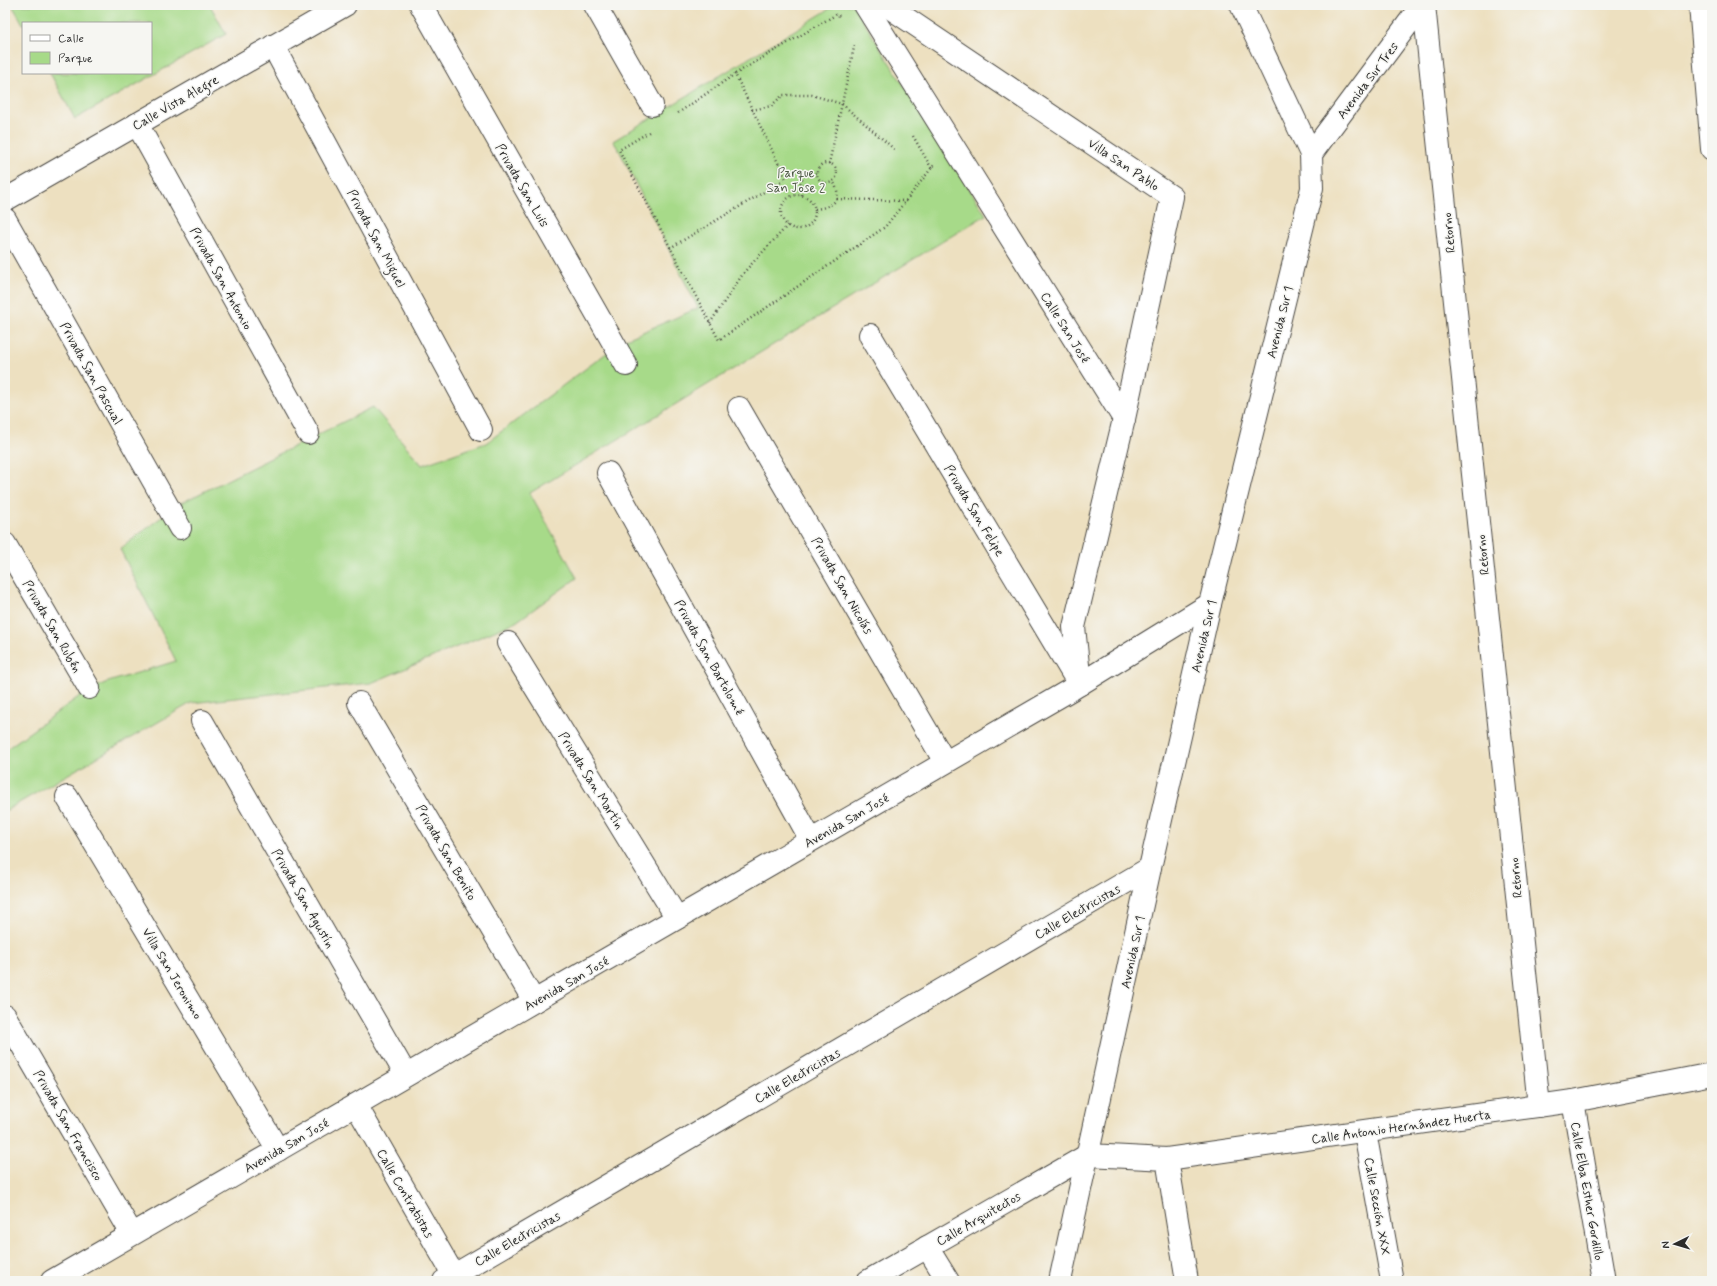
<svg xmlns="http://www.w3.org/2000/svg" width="1717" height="1286" viewBox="0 0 1717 1286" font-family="Mynerve,sans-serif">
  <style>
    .green { fill: #a7da89; stroke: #69825a }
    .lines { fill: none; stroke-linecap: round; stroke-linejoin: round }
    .street-casing { stroke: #484641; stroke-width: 24 }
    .secondary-casing { stroke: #484641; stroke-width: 24 }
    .path { stroke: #484641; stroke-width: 2.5; stroke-dasharray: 1 3; stroke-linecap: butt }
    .street { stroke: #fff; stroke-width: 22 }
    .secondary { stroke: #fff; stroke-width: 22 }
    .labels { text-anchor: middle; stroke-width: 3; stroke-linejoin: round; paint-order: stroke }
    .street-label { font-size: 13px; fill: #2b2b2b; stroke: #f6f6f2 }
    .park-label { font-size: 13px; fill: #4a5742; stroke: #f6f6f2 }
  </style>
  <rect width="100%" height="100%" fill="#f6f6f2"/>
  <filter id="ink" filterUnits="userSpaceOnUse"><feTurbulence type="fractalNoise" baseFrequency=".025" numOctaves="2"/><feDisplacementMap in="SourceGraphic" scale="8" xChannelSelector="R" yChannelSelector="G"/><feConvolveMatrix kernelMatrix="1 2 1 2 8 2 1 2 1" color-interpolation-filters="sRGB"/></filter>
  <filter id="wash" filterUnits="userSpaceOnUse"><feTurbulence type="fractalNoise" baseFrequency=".012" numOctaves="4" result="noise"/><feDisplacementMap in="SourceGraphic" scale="16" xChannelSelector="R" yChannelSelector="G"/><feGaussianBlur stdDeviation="0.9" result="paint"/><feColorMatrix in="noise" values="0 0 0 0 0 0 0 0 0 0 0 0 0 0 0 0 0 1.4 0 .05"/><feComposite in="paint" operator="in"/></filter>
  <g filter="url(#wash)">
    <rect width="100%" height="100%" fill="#ede0c0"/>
    <g class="green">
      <polygon points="12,5 210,5 226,34 75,119 50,73 151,73 151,23 23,24"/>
      <polygon points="836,5 853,5 986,215 530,493 577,578 516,622 371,683 191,703 5,811 5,750 84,693 105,683 176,661 120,549 177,505 373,407 422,465 486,443 624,340 698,308 619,150 613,141"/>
    </g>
  </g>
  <g filter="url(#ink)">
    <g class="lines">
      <g class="street-casing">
        <g id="street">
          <polyline points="421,5 626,365"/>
          <polyline points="595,5 652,105"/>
          <polyline points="865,5 1124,419 1074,627 1080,684"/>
          <polyline points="886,5 1172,197 1124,419"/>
          <polyline points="1424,5 1539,1106"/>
          <polyline points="273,46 481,430"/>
          <polyline points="137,124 308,433"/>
          <polyline points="5,200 345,5"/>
          <polyline points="5,219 180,528"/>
          <polyline points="870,335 1076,679"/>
          <polyline points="739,408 945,762"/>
          <polyline points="608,473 811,840"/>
          <polyline points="5,544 89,688"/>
          <polyline points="508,643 677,918"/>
          <polyline points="359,703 534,1001"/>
          <polyline points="202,721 406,1075"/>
          <polyline points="67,797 278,1150"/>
          <polyline points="5,1016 132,1234"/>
          <polyline points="1573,1101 1604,1281"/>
          <polyline points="356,1105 457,1281"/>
          <polyline points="1365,1132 1392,1281"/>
          <polyline points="1167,1159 1187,1281"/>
          <polyline points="927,1247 948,1281"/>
          <polyline points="52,1281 1072,689 1210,604"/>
          <polyline points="444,1281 1150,868"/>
          <polyline points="868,1281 1088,1155 1167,1159 1573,1101 1712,1074"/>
        </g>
      </g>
      <g class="secondary-casing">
        <g id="secondary">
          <polyline points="1700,5 1712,149"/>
          <polyline points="1311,154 1422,5"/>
          <polyline points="1060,1281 1150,868 1210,604 1312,188 1311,154 1241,5"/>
        </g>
      </g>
      <g class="path">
        <polyline points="752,110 771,106 783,95 812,95 842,104 894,149"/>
        <polyline points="678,113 735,74"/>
        <polyline points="649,132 619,150 719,340 885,227 934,165"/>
        <polyline points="913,136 932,169"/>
        <circle cx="827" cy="173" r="10"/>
        <polyline points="829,164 855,43"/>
        <polyline points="802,195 800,184 804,175 818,173"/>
        <circle cx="798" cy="212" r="17"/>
        <polyline points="837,199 906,201"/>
        <path d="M815,209C833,207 844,200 833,181"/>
        <polyline points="670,248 786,179 735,74 837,14 839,16"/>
        <polyline points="710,323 745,271 788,225"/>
      </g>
      <use href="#street" class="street"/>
      <use href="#secondary" class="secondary"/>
    </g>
  </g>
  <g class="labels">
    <g class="street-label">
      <text transform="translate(1367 80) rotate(-53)" y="5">Avenida Sur Tres</text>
      <text transform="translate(175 102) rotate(-30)" y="5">Calle Vista Alegre</text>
      <text transform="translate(1124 164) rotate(34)" y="5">Villa San Pablo</text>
      <text transform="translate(523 185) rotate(60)" y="5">Privada San Luis</text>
      <text transform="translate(1448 233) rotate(-96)" y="5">Retorno</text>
      <text transform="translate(377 238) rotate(62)" y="5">Privada San Miguel</text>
      <text transform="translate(222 278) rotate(61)" y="5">Privada San Antonio</text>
      <text transform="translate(1279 322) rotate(-76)" y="5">Avenida Sur 1</text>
      <text transform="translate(1066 327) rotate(58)" y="5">Calle San José</text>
      <text transform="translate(92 373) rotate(61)" y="5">Privada San Pascual</text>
      <text transform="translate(975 510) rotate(59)" y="5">Privada San Felipe</text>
      <text transform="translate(1482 555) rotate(-96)" y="5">Retorno</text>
      <text transform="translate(843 585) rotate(60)" y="5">Privada San Nicolás</text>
      <text transform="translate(53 626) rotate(60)" y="5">Privada San Rubén</text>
      <text transform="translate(1203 636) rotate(-77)" y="5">Avenida Sur 1</text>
      <text transform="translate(710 657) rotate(61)" y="5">Privada San Bartolomé</text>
      <text transform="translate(592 780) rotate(58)" y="5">Privada San Martín</text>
      <text transform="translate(846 820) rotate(-30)" y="5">Avenida San José</text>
      <text transform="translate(447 852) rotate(60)" y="5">Privada San Benito</text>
      <text transform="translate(1515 878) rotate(-96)" y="5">Retorno</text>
      <text transform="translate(304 898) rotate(60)" y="5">Privada San Agustín</text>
      <text transform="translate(1077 911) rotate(-30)" y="5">Calle Electricistas</text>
      <text transform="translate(1132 952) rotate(-78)" y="5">Avenida Sur 1</text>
      <text transform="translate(173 973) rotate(59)" y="5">Villa San Jeronimo</text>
      <text transform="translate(566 983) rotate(-30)" y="5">Avenida San José</text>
      <text transform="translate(797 1075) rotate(-30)" y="5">Calle Electricistas</text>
      <text transform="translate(69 1125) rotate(60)" y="5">Privada San Francisco</text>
      <text transform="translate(1401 1126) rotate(-8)" y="5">Calle Antonio Hernández Huerta</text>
      <text transform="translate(286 1145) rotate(-30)" y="5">Avenida San José</text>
      <text transform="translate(1588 1191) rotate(80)" y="5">Calle Elba Esther Gordillo</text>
      <text transform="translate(406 1193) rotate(60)" y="5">Calle Contratistas</text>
      <text transform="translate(1378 1206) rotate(80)" y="5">Calle Sección XXX</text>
      <text transform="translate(978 1218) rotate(-30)" y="5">Calle Arquitectos</text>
      <text transform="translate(517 1238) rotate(-30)" y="5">Calle Electricistas</text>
    </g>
    <g class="park-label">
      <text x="796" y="177">Parque<tspan x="796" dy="15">San Jose 2</tspan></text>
    </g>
  </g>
  <rect width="1717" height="1286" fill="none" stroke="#f6f6f2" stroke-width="20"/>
  <rect x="22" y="22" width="130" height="52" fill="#f6f6f2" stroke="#a5a5a2"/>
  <rect x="30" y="35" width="20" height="6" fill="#ffffff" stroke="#a5a5a2"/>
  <text x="58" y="42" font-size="12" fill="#2b2b2b">Calle</text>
  <rect x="30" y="52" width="20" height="12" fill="#a7da89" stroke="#a5a5a2"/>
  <text x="58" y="62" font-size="12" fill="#2b2b2b">Parque</text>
  <g transform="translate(1675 1244) rotate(265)" stroke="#f6f6f2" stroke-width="3" paint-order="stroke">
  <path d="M0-3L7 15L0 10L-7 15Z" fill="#2b2b2b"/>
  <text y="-6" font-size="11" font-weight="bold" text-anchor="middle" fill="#2b2b2b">N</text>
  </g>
</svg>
